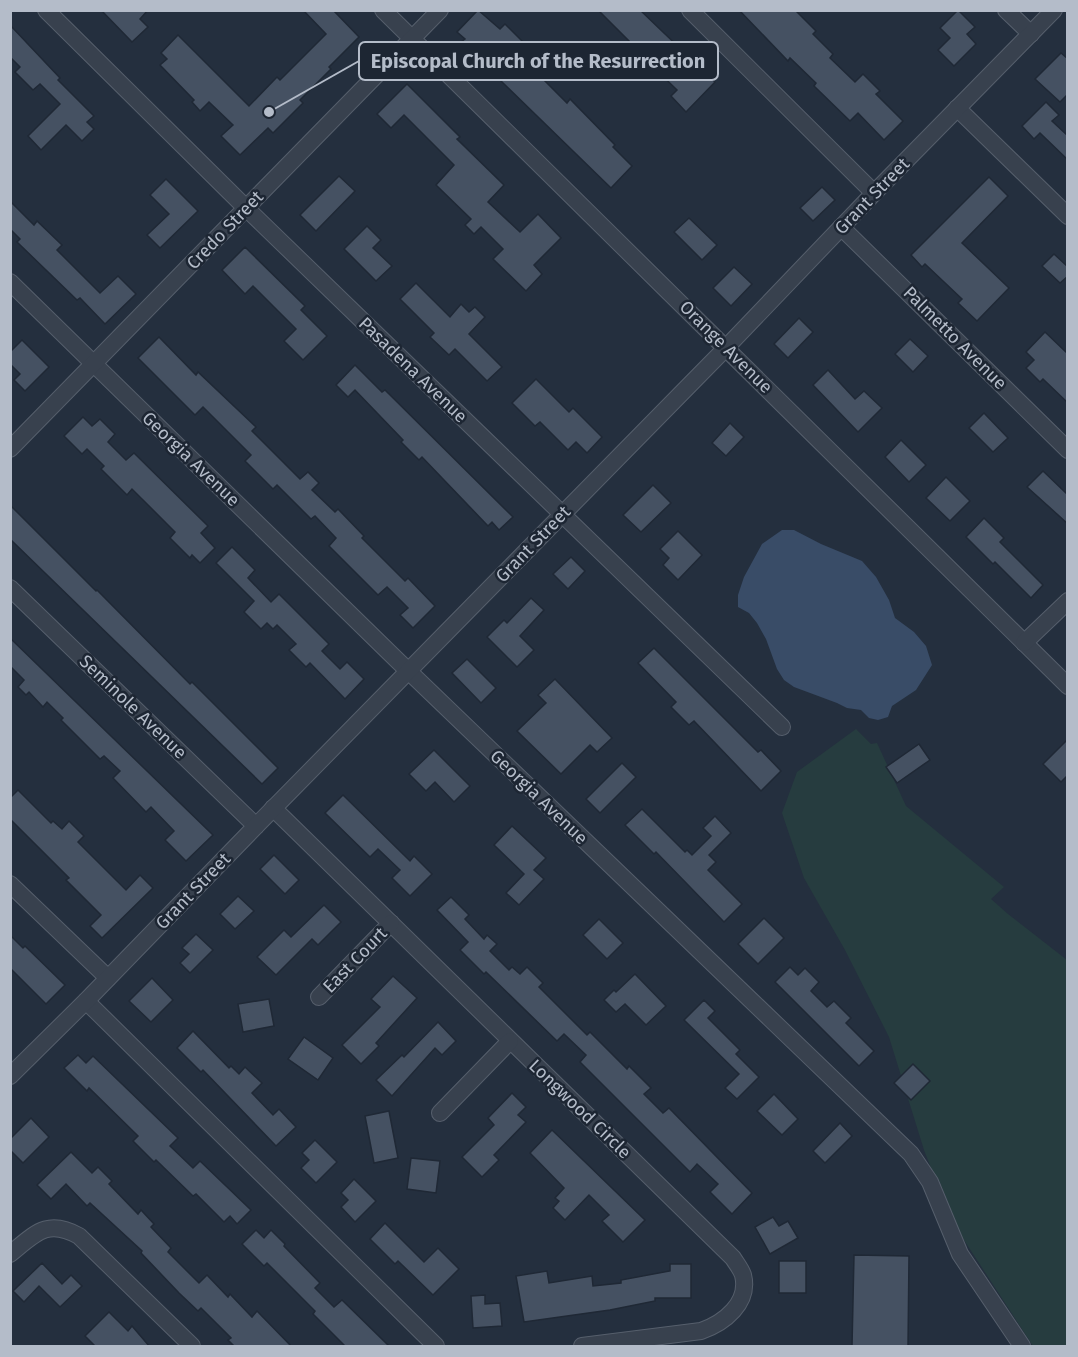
<svg xmlns="http://www.w3.org/2000/svg" width="1078" height="1357" viewBox="0 0 1078 1357" font-family="'Fira Sans',sans-serif">
  <style>
    .green { fill: #263c3f }
    .water { fill: #394c67 }
    .building { fill: #455162; stroke: #1f2835; stroke-width: 1.5 }
    .lines { fill: none; stroke-linecap: round; stroke-linejoin: round }
    .minor-casing { stroke: #565f6c; stroke-width: 18 }
    .minor { stroke: #38414e; stroke-width: 16 }
    .labels { text-anchor: middle; stroke-width: 5; stroke-linejoin: round; paint-order: stroke }
    .street-label { font-size: 18px; fill: #b4bcc9; stroke: #1d2633 }
    .leader { fill: none; stroke: #b4bcc9; stroke-width: 2 }
    .callout-dot { fill: #b4bcc9; stroke: #1d2633; stroke-width: 2 }
    .callout { fill: #1d2633; stroke: #b4bcc9; stroke-width: 2 }
    .callout-label { font-size: 20px; text-anchor: middle; font-weight: bold; fill: #b4bcc9 }
  </style>
  <rect width="100%" height="100%" fill="#242f3e"/>
  <polygon class="green" points="856,729 871,744 877,743 906,806 1004,887 991,899 1008,914 1067,960 1067,1346 1033,1346 962,1237 938,1178 931,1168 924,1150 889,1037 845,950 804,878 782,813 797,772"/>
  <polygon class="water" points="782,530 794,530 821,544 862,561 876,577 889,600 895,618 914,632 926,646 932,665 916,690 892,706 888,717 878,720 869,718 861,710 847,708 837,703 794,687 784,680 777,669 766,639 757,623 749,613 738,607 738,595 744,577 762,544"/>
  <g class="building">
    <polygon points="101,10 148,10 140,19 148,27 132,42"/>
    <polygon points="303,10 333,10 359,37 329,67 331,69 300,100 303,103 273,133 268,128 240,155 221,136 233,125 209,102 200,111 192,102 194,100 160,65 167,59 161,53 178,35 249,106 277,77 280,80 326,34"/>
    <polygon points="478,10 500,29 505,24 524,43 520,47 544,72 540,76 567,103 570,99 615,145 613,147 632,166 611,188 461,42 465,39 457,32"/>
    <polygon points="598,10 640,10 715,82 686,112 671,96 677,90 648,62 645,66 632,53 628,57 620,49 629,41"/>
    <polygon points="739,10 795,10 816,31 813,34 833,54 830,58 855,82 863,74 880,91 876,94 903,121 884,140 858,113 850,121 814,86 816,83 790,58 788,61"/>
    <polygon points="958,10 975,27 967,34 976,44 954,66 938,50 950,38 940,28"/>
    <polygon points="10,25 60,78 58,80 94,116 87,122 94,129 82,141 66,125 41,150 28,136 60,104 40,84 33,90 15,72 20,67 10,57"/>
    <polygon points="1061,53 1068,59 1068,94 1060,102 1035,79"/>
    <polygon points="407,84 460,137 457,139 504,185 488,202 520,232 538,214 561,238 534,265 542,274 526,291 493,259 503,249 481,227 474,234 465,225 471,219 436,185 454,165 404,115 391,128 377,114"/>
    <polygon points="1046,102 1059,115 1052,121 1068,136 1068,160 1040,133 1034,139 1022,126"/>
    <polygon points="339,176 355,191 316,231 300,215"/>
    <polygon points="989,177 1008,196 962,243 1009,288 977,321 958,303 962,299 925,264 922,267 911,255"/>
    <polygon points="166,179 198,211 160,248 147,235 169,214 150,195"/>
    <polygon points="822,187 835,200 813,221 800,208"/>
    <polygon points="10,201 34,225 37,221 62,245 57,250 100,293 118,276 136,294 105,324 80,298 77,300 17,242 20,239 10,229"/>
    <polygon points="689,218 717,245 702,260 674,232"/>
    <polygon points="367,226 381,240 373,248 392,266 376,281 344,249"/>
    <polygon points="245,247 305,306 301,310 327,336 303,360 284,341 296,329 253,286 245,294 222,270"/>
    <polygon points="1054,254 1068,267 1068,276 1060,283 1042,266"/>
    <polygon points="734,267 752,284 731,306 713,288"/>
    <polygon points="416,283 450,317 461,304 469,312 475,307 485,317 469,334 502,367 487,381 455,349 449,355 430,337 434,333 400,299"/>
    <polygon points="799,318 813,332 788,358 774,344"/>
    <polygon points="1045,332 1068,354 1068,403 1043,379 1040,382 1026,368 1034,360 1026,352"/>
    <polygon points="159,337 196,375 198,372 256,427 252,431 300,479 308,472 319,483 312,490 335,512 338,509 364,536 362,538 405,581 408,578 435,606 413,628 400,615 408,608 387,587 378,595 329,546 336,538 315,516 311,519 277,485 273,489 245,461 251,455 203,407 195,415 138,358"/>
    <polygon points="910,339 928,356 913,372 895,354"/>
    <polygon points="22,340 49,367 25,391 14,380 20,374 10,364 10,352"/>
    <polygon points="355,365 382,392 385,390 513,517 499,530 492,522 488,526 422,457 419,460 401,442 403,440 355,390 348,397 336,385"/>
    <polygon points="828,370 855,399 864,391 882,408 858,432 813,385"/>
    <polygon points="536,379 569,412 573,408 602,437 587,453 576,442 568,450 540,422 535,426 512,403"/>
    <polygon points="984,413 1008,438 993,452 969,428"/>
    <polygon points="83,417 92,426 100,419 115,434 108,442 126,460 134,453 208,526 201,533 215,548 200,563 192,555 190,558 170,538 175,532 132,489 127,495 101,469 104,466 87,449 82,454 64,436"/>
    <polygon points="730,423 744,437 726,456 712,443"/>
    <polygon points="901,440 926,465 909,482 885,457"/>
    <polygon points="1043,471 1068,495 1068,524 1027,487"/>
    <polygon points="946,477 970,501 950,521 926,498"/>
    <polygon points="653,485 671,503 641,532 623,515"/>
    <polygon points="10,505 96,591 97,590 190,684 192,682 278,768 262,784 10,539"/>
    <polygon points="984,518 1004,538 1000,542 1043,585 1031,598 995,562 993,564 966,537"/>
    <polygon points="678,531 702,555 678,580 663,565 669,558 660,549"/>
    <polygon points="232,547 255,570 248,578 271,602 279,594 329,644 322,651 340,669 347,662 364,679 345,699 310,663 306,667 289,650 296,644 277,625 273,629 267,623 261,629 244,612 254,601 216,563"/>
    <polygon points="571,557 585,571 568,589 553,574"/>
    <polygon points="531,598 544,610 520,636 534,650 517,667 487,637 504,620 507,623"/>
    <polygon points="10,638 213,835 186,861 165,840 174,831 151,807 146,812 113,778 120,771 104,756 100,759 61,720 63,718 47,702 43,707 29,692 26,695 18,687 24,680 10,666"/>
    <polygon points="654,648 758,752 761,750 781,771 761,791 694,721 689,725 671,707 676,702 638,663"/>
    <polygon points="467,659 496,688 481,703 452,673"/>
    <polygon points="555,679 612,738 597,752 590,745 561,774 517,731 546,703 538,695"/>
    <polygon points="1068,739 1068,775 1061,782 1043,764"/>
    <polygon points="919,744 930,760 897,783 886,767"/>
    <polygon points="434,750 470,786 454,802 435,782 426,791 409,774"/>
    <polygon points="622,763 636,777 600,813 586,799"/>
    <polygon points="18,790 51,823 53,821 62,829 69,821 84,836 78,842 126,890 140,875 153,888 102,938 90,926 101,915 66,880 69,878 10,819 10,798"/>
    <polygon points="343,795 410,861 414,856 432,874 410,896 392,878 400,870 378,849 370,857 325,813"/>
    <polygon points="642,809 685,852 687,850 692,855 711,836 703,828 715,816 731,833 709,855 716,862 708,870 742,904 724,922 656,852 654,854 625,825"/>
    <polygon points="512,826 546,858 534,870 544,879 519,905 506,893 524,874 494,845"/>
    <polygon points="274,855 299,880 285,894 260,869"/>
    <polygon points="238,896 254,911 235,929 220,914"/>
    <polygon points="451,897 469,915 465,919 484,939 487,935 497,944 490,951 509,970 512,967 520,974 527,967 543,983 539,987 587,1035 590,1032 627,1069 629,1066 651,1088 644,1094 663,1113 669,1108 752,1193 732,1214 710,1192 718,1184 697,1164 690,1172 580,1062 586,1055 564,1034 557,1041 486,972 484,974 460,950 468,942 437,910"/>
    <polygon points="324,905 341,922 318,945 312,939 276,975 257,957 284,930 291,937"/>
    <polygon points="764,918 784,938 758,964 738,944"/>
    <polygon points="599,919 623,943 607,959 583,935"/>
    <polygon points="196,934 213,950 190,973 180,963 189,954 182,948"/>
    <polygon points="10,935 23,948 25,946 65,985 46,1004 10,968"/>
    <polygon points="790,967 798,975 805,968 819,982 811,991 827,1007 834,1001 851,1018 846,1023 874,1051 859,1066 775,982"/>
    <polygon points="635,974 666,1006 646,1025 625,1004 616,1012 604,1000 614,990 616,992"/>
    <polygon points="393,976 417,998 376,1043 379,1046 361,1064 342,1045 380,1007 371,999"/>
    <polygon points="152,978 173,1000 151,1022 129,1001"/>
    <polygon points="269,999 274,1026 243,1032 238,1004"/>
    <polygon points="704,1000 715,1011 708,1018 740,1050 736,1054 759,1077 737,1099 725,1088 739,1074 684,1020"/>
    <polygon points="438,1022 456,1041 442,1055 435,1048 392,1096 376,1080 402,1055 404,1057"/>
    <polygon points="193,1031 229,1068 231,1066 239,1074 245,1067 262,1083 252,1093 273,1115 279,1109 296,1127 276,1146 203,1070 201,1072 177,1048"/>
    <polygon points="304,1037 333,1058 318,1080 288,1059"/>
    <polygon points="78,1055 86,1063 93,1056 178,1138 170,1146 193,1168 200,1161 251,1210 237,1224 230,1216 224,1222 196,1194 193,1196 156,1160 154,1162 133,1141 138,1136 89,1088 87,1091 64,1068"/>
    <polygon points="913,1064 930,1081 911,1100 894,1083"/>
    <polygon points="512,1093 526,1107 518,1115 526,1122 494,1155 499,1160 482,1177 462,1157 494,1125 488,1118"/>
    <polygon points="774,1094 798,1119 782,1135 757,1111"/>
    <polygon points="389,1111 398,1158 374,1163 365,1116"/>
    <polygon points="31,1118 49,1137 23,1163 10,1150 10,1139"/>
    <polygon points="840,1123 852,1136 825,1163 813,1151"/>
    <polygon points="552,1130 645,1220 623,1242 602,1221 609,1215 589,1195 565,1220 553,1208 559,1201 555,1198 564,1188 530,1153"/>
    <polygon points="315,1140 337,1162 316,1183 301,1168 309,1160 302,1153"/>
    <polygon points="71,1152 92,1173 98,1167 112,1181 109,1184 138,1214 141,1210 154,1224 151,1227 171,1248 168,1252 199,1283 207,1275 228,1297 230,1294 252,1317 257,1311 292,1347 235,1347 228,1340 231,1338 201,1308 198,1311 179,1293 141,1253 142,1251 90,1203 87,1206 66,1184 51,1199 37,1185"/>
    <polygon points="411,1158 440,1161 436,1193 407,1189"/>
    <polygon points="354,1179 376,1201 355,1222 341,1207 348,1200 341,1193"/>
    <polygon points="773,1217 779,1226 788,1221 798,1238 770,1254 755,1227"/>
    <polygon points="385,1223 424,1262 438,1248 459,1269 433,1295 398,1261 395,1264 370,1239"/>
    <polygon points="256,1230 264,1238 271,1230 285,1244 284,1246 320,1283 315,1288 334,1307 342,1300 390,1347 346,1347 313,1314 315,1311 267,1263 264,1266 242,1244"/>
    <polygon points="854,1255 909,1256 908,1347 852,1347"/>
    <rect x="779" y="1261" width="27" height="32"/>
    <polygon points="42,1263 62,1284 71,1275 82,1286 60,1307 39,1286 24,1302 13,1291"/>
    <polygon points="670,1264 691,1264 691,1298 655,1298 655,1301 610,1310 524,1322 516,1276 547,1271 549,1283 592,1276 593,1286 621,1283 621,1280 670,1271"/>
    <polygon points="485,1295 485,1304 500,1303 502,1326 473,1328 471,1296"/>
    <polygon points="109,1312 128,1331 132,1326 150,1347 96,1347 85,1336"/>
  </g>
  <g class="lines">
    <g class="minor-casing">
      <g id="minor">
        <polyline points="46,10 246,208 782,727"/>
        <polyline points="383,10 1068,686"/>
        <polyline points="690,10 874,193"/>
        <polyline points="1006,10 1031,34"/>
        <polyline points="957,108 1068,216"/>
        <polyline points="841,227 1068,450"/>
        <polyline points="10,282 398,661 911,1154 930,1182 960,1254 1022,1346"/>
        <polyline points="10,449 440,10"/>
        <polyline points="10,588 256,826"/>
        <polyline points="1024,643 1068,601"/>
        <path d="M273,808L733,1258C736,1263 741,1269 743,1275C750,1303 724,1323 701,1331L582,1346"/>
        <polyline points="10,884 108,978"/>
        <polyline points="319,997 391,923"/>
        <polyline points="86,1001 436,1346"/>
        <polyline points="10,1076 86,1001 256,826 719,355 874,193 1054,10"/>
        <polyline points="440,1113 510,1041"/>
        <path d="M10,1254C35,1234 47,1218 79,1236L192,1346"/>
      </g>
    </g>
    <use href="#minor" class="minor"/>
  </g>
  <g class="labels">
    <g class="street-label">
      <text transform="translate(872 196) rotate(-46)" y="6">Grant Street</text>
      <text transform="translate(225 230) rotate(-46)" y="6">Credo Street</text>
      <text transform="translate(955 338) rotate(45)" y="6">Palmetto Avenue</text>
      <text transform="translate(726 347) rotate(45)" y="6">Orange Avenue</text>
      <text transform="translate(413 370) rotate(44)" y="6">Pasadena Avenue</text>
      <text transform="translate(191 459) rotate(44)" y="6">Georgia Avenue</text>
      <text transform="translate(533 544) rotate(-46)" y="6">Grant Street</text>
      <text transform="translate(133 707) rotate(44)" y="6">Seminole Avenue</text>
      <text transform="translate(539 797) rotate(44)" y="6">Georgia Avenue</text>
      <text transform="translate(193 891) rotate(-46)" y="6">Grant Street</text>
      <text transform="translate(355 960) rotate(-46)" y="6">East Court</text>
      <text transform="translate(580 1109) rotate(44)" y="6">Longwood Circle</text>
    </g>
  </g>
  <path class="leader" d="M269 112L359 61"/>
  <circle class="callout-dot" cx="269" cy="112" r="6"/>
  <rect class="callout" x="359" y="42" width="359" height="38" rx="6"/>
  <g class="callout-label">
    <text x="538" y="68">Episcopal Church of the Resurrection</text>
  </g>
  <rect width="1078" height="1357" fill="none" stroke="#b4bcc9" stroke-width="24"/>
</svg>
